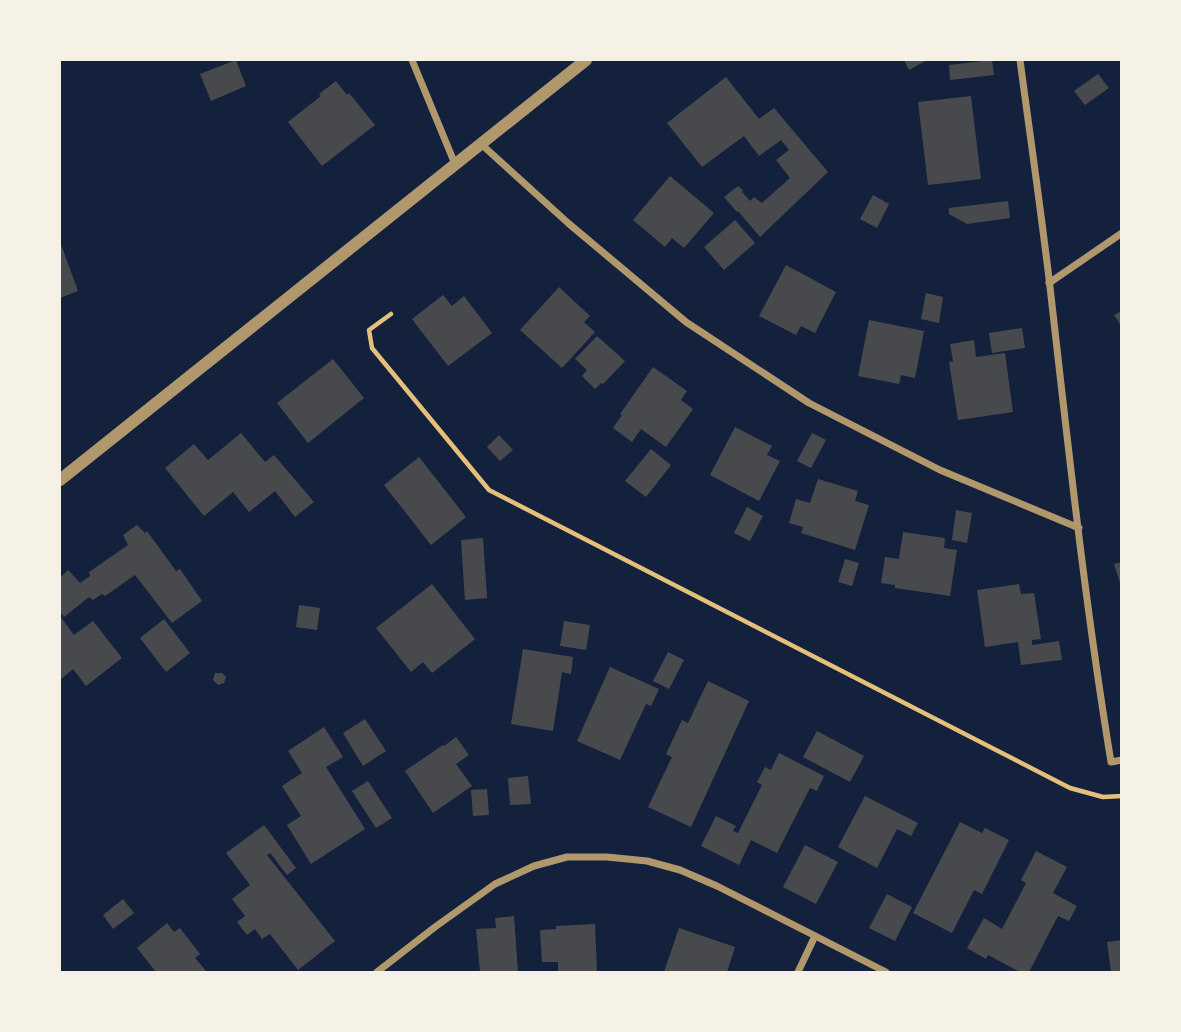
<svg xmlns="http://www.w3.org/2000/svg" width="1181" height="1032" viewBox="0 0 1181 1032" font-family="Poppins,sans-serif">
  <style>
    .building { fill: #48494c }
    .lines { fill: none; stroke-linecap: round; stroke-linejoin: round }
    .path { stroke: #e5c07b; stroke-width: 4.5 }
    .minor { stroke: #b1986c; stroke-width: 7 }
    .tertiary { stroke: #b1986c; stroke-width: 12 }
  </style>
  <rect width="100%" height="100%" fill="#14213d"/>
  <g class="building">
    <polygon points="236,60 246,86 211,101 200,74"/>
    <polygon points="904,60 927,60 909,70"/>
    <polygon points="992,60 994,75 950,80 949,65"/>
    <polygon points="1098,74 1109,88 1085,105 1074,91"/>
    <polygon points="726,77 759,119 774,108 828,172 760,237 738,211 737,212 724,197 738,186 743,190 742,192 750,201 754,197 762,203 790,178 776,160 789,150 781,140 759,156 744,136 702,167 667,123"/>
    <polygon points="336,81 347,95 349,93 375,125 322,166 288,122 321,96 319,94"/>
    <polygon points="971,96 981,179 928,185 918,102"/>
    <polygon points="670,176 714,213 684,248 672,238 665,247 633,220"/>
    <polygon points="873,195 889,204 877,228 860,219"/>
    <polygon points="1008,201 1010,218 967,224 949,214 949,208"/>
    <polygon points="735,220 755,243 724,270 704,247"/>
    <polygon points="62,247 78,291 60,298 60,248"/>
    <polygon points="786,265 836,292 815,333 801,326 796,335 759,316"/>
    <polygon points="559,287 590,316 584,322 595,332 562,368 520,330"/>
    <polygon points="926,293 943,297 939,323 921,319"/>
    <polygon points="443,295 452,306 464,296 492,333 448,366 412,319"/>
    <polygon points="1122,311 1122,327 1114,315"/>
    <polygon points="869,320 924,331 915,378 901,375 899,384 858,376"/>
    <polygon points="1022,328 1025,348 992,353 989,333"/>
    <polygon points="597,336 625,361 603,384 601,383 595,389 582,376 587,370 575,359"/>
    <polygon points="974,340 976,357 1005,353 1013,412 958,420 949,362 953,361 950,344"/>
    <polygon points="333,359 364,398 308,443 277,403"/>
    <polygon points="653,367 687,391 681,400 693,409 666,447 641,429 632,442 613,428 622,415 620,414"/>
    <polygon points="735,427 772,446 767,455 780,461 759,501 710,475"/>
    <polygon points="241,433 265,462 274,455 314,502 295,517 275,491 249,512 233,492 204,516 165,468 194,444 208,460"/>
    <polygon points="812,433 826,440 811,468 797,461"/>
    <polygon points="499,435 513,450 500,461 487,447"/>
    <polygon points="651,449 671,465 646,497 625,481"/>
    <polygon points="419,457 466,517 431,545 384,485"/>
    <polygon points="818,479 858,491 855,501 869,505 855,550 801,533 803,527 789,523 796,499 810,503"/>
    <polygon points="747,507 763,516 750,541 734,533"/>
    <polygon points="956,510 972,513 967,543 952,540"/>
    <polygon points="137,525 145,533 147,531 176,571 180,569 202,601 172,623 135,575 105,596 102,594 93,600 89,597 64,617 60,612 60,578 68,570 80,583 90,576 89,572 128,545 123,535"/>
    <polygon points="903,532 945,538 944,548 957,550 950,596 895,588 895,585 881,583 885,557 899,559"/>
    <polygon points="483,538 487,598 465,600 461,540"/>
    <polygon points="845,559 859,563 852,586 838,582"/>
    <polygon points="1122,562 1122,586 1121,586 1114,564"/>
    <polygon points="432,584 475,639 432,673 423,662 411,672 376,628"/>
    <polygon points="1019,584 1021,594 1034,593 1041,639 1032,640 1032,645 1059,641 1062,660 1021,665 1018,642 985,647 977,590"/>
    <polygon points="299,605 320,608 317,630 296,627"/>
    <polygon points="60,616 74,635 93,621 122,658 86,686 73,669 60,680"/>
    <polygon points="164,619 190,653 166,672 140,638"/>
    <polygon points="564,621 590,625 586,650 560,646"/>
    <polygon points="523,649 573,657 571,674 562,672 553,731 511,724"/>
    <polygon points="668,652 684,660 669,689 653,681"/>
    <polygon points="610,667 659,689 651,706 646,704 620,760 577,741"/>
    <polygon points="215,673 222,673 226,677 224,683 218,685 213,680"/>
    <polygon points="708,681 749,701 691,827 648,807 672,757 666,754 682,720 688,723"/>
    <polygon points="365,719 386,751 363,766 343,733"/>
    <polygon points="324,727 343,757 326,767 365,829 311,864 287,825 301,816 282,786 302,773 288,751"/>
    <polygon points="817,731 864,756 850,782 803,757"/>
    <polygon points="456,737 469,755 456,764 472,786 433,813 405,771 443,745 444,746"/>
    <polygon points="779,753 824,776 817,791 810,788 777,853 751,840 739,865 701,846 716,816 736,826 733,831 738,833 762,785 757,782 765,767 771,770"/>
    <polygon points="528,776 531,804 510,805 508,778"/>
    <polygon points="368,781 392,818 376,828 352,791"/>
    <polygon points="487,789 489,815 473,816 471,790"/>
    <polygon points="865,796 918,823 911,836 897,829 877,868 838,847"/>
    <polygon points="960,822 982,833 985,828 1009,840 982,894 974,890 952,933 913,913"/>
    <polygon points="264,825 296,868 287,875 270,853 267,855 335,941 298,970 270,934 262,939 255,929 247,935 237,922 245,916 232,899 250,885 226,853"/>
    <polygon points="805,845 838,862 816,904 783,887"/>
    <polygon points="1036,851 1067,867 1053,893 1077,906 1069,921 1058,916 1029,972 1020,972 988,955 986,959 967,948 984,918 1002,929 1026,883 1021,880"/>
    <polygon points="887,894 912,907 895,941 869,928"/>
    <polygon points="123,899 134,913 113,929 103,915"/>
    <polygon points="514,916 518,972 480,972 476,929 496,928 495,918"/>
    <polygon points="167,923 174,932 180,928 200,954 195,958 207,972 156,972 137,948"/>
    <polygon points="595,924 597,972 558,972 558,962 542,962 540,930 556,929 556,926"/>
    <polygon points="679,928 735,947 727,972 664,972"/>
    <polygon points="1122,940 1122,972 1111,972 1107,942"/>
  </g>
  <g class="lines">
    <polyline class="path" points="391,314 369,330 372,348 489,490 1070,788 1103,797 1122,796"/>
    <g class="minor">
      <polyline points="412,60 455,164"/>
      <path d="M1020,60C1030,135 1041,211 1050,287C1068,445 1085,604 1111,762L1122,760"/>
      <polyline points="481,144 568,223 686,322 809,403 940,470 1079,528"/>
      <polyline points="1049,283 1122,233"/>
      <polyline points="377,972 435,927 495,884 534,866 567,857 607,857 647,861 680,870 717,886 886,972"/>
      <polyline points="798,972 815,936"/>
    </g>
    <polyline class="tertiary" points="60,480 586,60"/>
  </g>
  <rect width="1181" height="1032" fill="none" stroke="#f6f1e7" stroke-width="122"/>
</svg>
